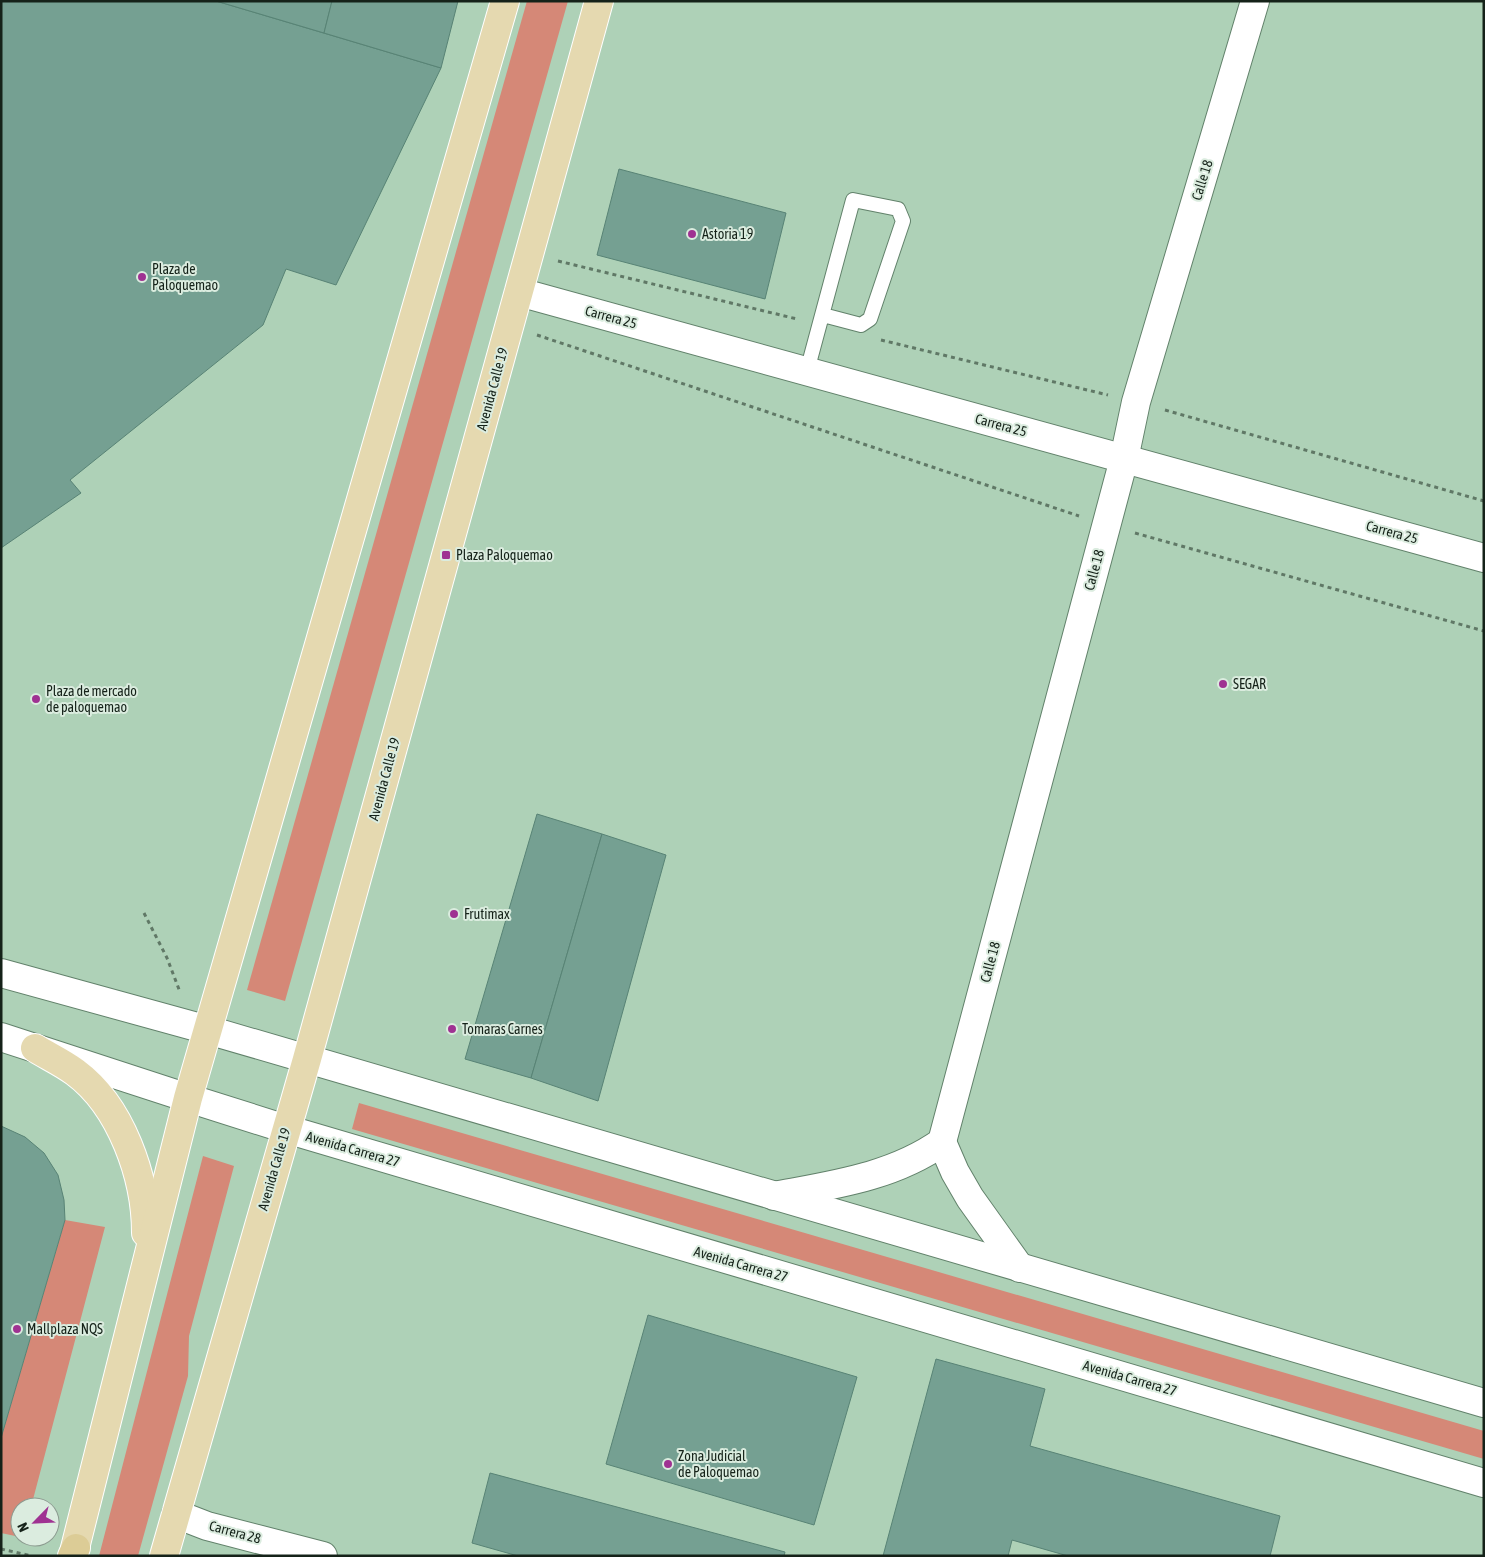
<svg xmlns="http://www.w3.org/2000/svg" width="1485" height="1557" viewBox="0 0 1485 1557" font-family="'Asap Condensed',sans-serif">
  <style>
    .green { fill: #d58877 }
    .building { fill: #75a092; stroke: #588375 }
    .lines { fill: none; stroke-linecap: round; stroke-linejoin: round }
    .service-casing { stroke: #62826b; stroke-width: 16 }
    .minor-casing { stroke: #62826b; stroke-width: 30 }
    .tertiary-casing { stroke: #62826b; stroke-width: 30 }
    .secondary-casing { stroke: #62826b; stroke-width: 30 }
    .primary-casing { stroke: #fff; stroke-width: 30 }
    .trunk-casing { stroke: #fff; stroke-width: 30 }
    .path { stroke: #607866; stroke-width: 3; stroke-dasharray: 4 4; stroke-linecap: butt }
    .service { stroke: #fff; stroke-width: 14 }
    .minor { stroke: #fff; stroke-width: 28 }
    .tertiary { stroke: #fff; stroke-width: 28 }
    .secondary { stroke: #fff; stroke-width: 28 }
    .primary { stroke: #e5d9b0; stroke-width: 28 }
    .trunk { stroke: #dccc96; stroke-width: 28 }
    .poi-dot { fill: #9f3292; stroke: #dbecdf; stroke-width: 2 }
    .labels { text-anchor: middle; stroke-width: 4; stroke-linejoin: round; paint-order: stroke }
    .street-label { font-size: 14px; fill: #152219; stroke: #dbecdf }
    .poi-label { font-size: 14px; fill: #152219; stroke: #dbecdf; text-anchor: start }
  </style>
  <rect width="100%" height="100%" fill="#aed1b7"/>
  <g class="green">
    <polygon points="527,1 568,1 285,1001 247,990"/>
    <polygon points="359,1103 1484,1431 1484,1459 352,1129"/>
    <polygon points="203,1156 234,1166 189,1336 188,1376 138,1556 99,1556"/>
    <polygon points="65,1220 105,1227 31,1507 20,1507 20,1537 1,1533 1,1438"/>
  </g>
  <g class="building">
    <polygon points="1,1 216,1 441,68 336,285 286,269 263,325 70,480 81,493 1,548"/>
    <polygon points="216,1 332,1 324,33"/>
    <polygon points="332,1 458,1 441,68 324,33"/>
    <polygon points="619,169 786,213 765,299 597,255"/>
    <polygon points="537,814 602,834 531,1078 465,1059"/>
    <polygon points="602,834 666,855 598,1101 531,1078"/>
    <polygon points="1,1126 25,1137 44,1153 58,1175 64,1200 65,1220 1,1438"/>
    <polygon points="648,1315 857,1377 814,1525 606,1464"/>
    <polygon points="936,1359 1045,1389 1030,1446 1280,1516 1270,1556 1068,1556 1012,1540 1008,1556 883,1556"/>
    <polygon points="490,1473 785,1552 784,1556 518,1556 472,1543"/>
  </g>
  <g class="lines">
    <g class="service-casing">
      <polyline id="service" points="807,371 853,200 898,209 903,221 870,319 861,325 823,315"/>
    </g>
    <g class="minor-casing">
      <g id="minor">
        <polyline points="942,1142 955,1172 970,1198 1020,1268"/>
        <path d="M774,1196C832,1185 893,1177 942,1142L1124,459L1136,402L1255,1"/>
        <polyline points="176,1514 207,1526 323,1556"/>
      </g>
    </g>
    <g class="tertiary-casing">
      <g id="tertiary">
        <polyline points="519,292 1484,558"/>
        <polyline points="1,973 208,1030"/>
        <polyline points="1,1037 188,1098"/>
      </g>
    </g>
    <g class="secondary-casing">
      <g id="secondary">
        <polyline points="208,1030 1484,1403"/>
        <polyline points="188,1098 286,1129 1484,1483"/>
      </g>
    </g>
    <g class="primary-casing">
      <g id="primary">
        <path d="M35,1048C48,1056 63,1063 75,1072C121,1106 146,1177 146,1233"/>
        <polyline points="73,1556 188,1098 505,1"/>
        <polyline points="164,1556 307,1059 599,1"/>
      </g>
    </g>
    <g class="trunk-casing">
      <polyline id="trunk" points="72,1556 76,1548"/>
    </g>
    <g class="path">
      <polyline points="558,261 797,319"/>
      <polyline points="537,335 1079,516"/>
      <polyline points="881,340 1108,395"/>
      <polyline points="1165,410 1484,501"/>
      <polyline points="1135,533 1484,631"/>
      <polyline points="144,913 167,958 180,992"/>
      <polyline points="1,1549 32,1556"/>
    </g>
    <use href="#service" class="service"/>
    <use href="#minor" class="minor"/>
    <use href="#tertiary" class="tertiary"/>
    <use href="#secondary" class="secondary"/>
    <use href="#primary" class="primary"/>
    <use href="#trunk" class="trunk"/>
  </g>
  <g class="poi-dot">
    <circle cx="692" cy="234" r="5"/>
    <circle cx="142" cy="277" r="5"/>
    <rect x="441" y="550" width="10" height="10" rx="2.5"/>
    <circle cx="1223" cy="684" r="5"/>
    <circle cx="36" cy="699" r="5"/>
    <circle cx="454" cy="914" r="5"/>
    <circle cx="452" cy="1029" r="5"/>
    <circle cx="17" cy="1329" r="5"/>
    <circle cx="668" cy="1464" r="5"/>
  </g>
  <g class="labels">
    <g class="street-label">
      <text transform="translate(1202 180) rotate(-73)" y="5">Calle 18</text>
      <text transform="translate(611 317) rotate(15)" y="5">Carrera 25</text>
      <text transform="translate(492 389) rotate(-75)" y="5">Avenida Calle 19</text>
      <text transform="translate(1001 425) rotate(15)" y="5">Carrera 25</text>
      <text transform="translate(1392 532) rotate(15)" y="5">Carrera 25</text>
      <text transform="translate(1094 570) rotate(-75)" y="5">Calle 18</text>
      <text transform="translate(384 779) rotate(-75)" y="5">Avenida Calle 19</text>
      <text transform="translate(990 962) rotate(-75)" y="5">Calle 18</text>
      <text transform="translate(353 1149) rotate(16)" y="5">Avenida Carrera 27</text>
      <text transform="translate(274 1169) rotate(-74)" y="5">Avenida Calle 19</text>
      <text transform="translate(741 1264) rotate(16)" y="5">Avenida Carrera 27</text>
      <text transform="translate(1130 1378) rotate(16)" y="5">Avenida Carrera 27</text>
      <text transform="translate(235 1532) rotate(15)" y="5">Carrera 28</text>
    </g>
    <g class="poi-label">
      <text x="702" y="239">Astoria 19</text>
      <text x="152" y="274">Plaza de<tspan x="152" dy="16">Paloquemao</tspan></text>
      <text x="456" y="560">Plaza Paloquemao</text>
      <text x="1233" y="689">SEGAR</text>
      <text x="46" y="696">Plaza de mercado<tspan x="46" dy="16">de paloquemao</tspan></text>
      <text x="464" y="919">Frutimax</text>
      <text x="462" y="1034">Tomaras Carnes</text>
      <text x="27" y="1334">Mallplaza NQS</text>
      <text x="678" y="1461">Zona Judicial<tspan x="678" dy="16">de Paloquemao</tspan></text>
    </g>
  </g>
  <rect width="1485" height="1557" fill="none" stroke="#152219" stroke-width="5"/>
  <g transform="translate(35 1522) rotate(246)"><circle r="24" fill="#dbecdf" stroke="#8c9b90"/>
  <path d="M0-4L9 19L0 12L-9 19Z" fill="#9f3292"/>
  <text y="-8" font-size="14" font-weight="bold" text-anchor="middle" fill="#152219">N</text>
  </g>
</svg>
